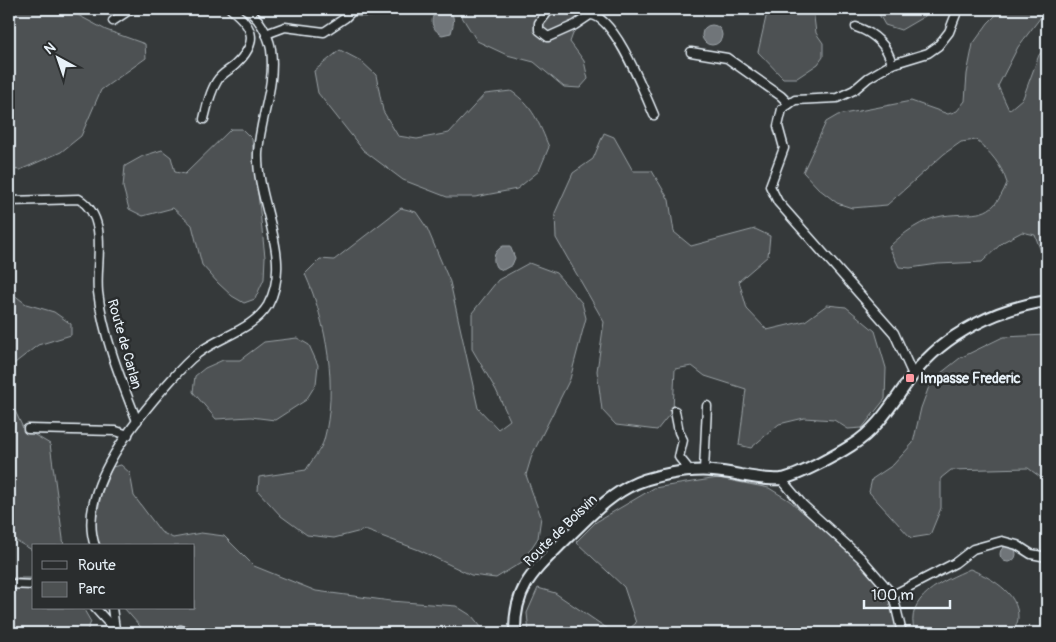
<svg xmlns="http://www.w3.org/2000/svg" width="1056" height="642" viewBox="0 0 1056 642" font-family="Pangolin,sans-serif">
  <style>
    .green { fill: #4d5152; stroke: #9aa1a5 }
    .water { fill: #707579; stroke: #a0a7ac }
    .lines { fill: none; stroke-linecap: round; stroke-linejoin: round }
    .minor-casing { stroke: #e8f1f8; stroke-width: 11 }
    .major-casing { stroke: #e8f1f8; stroke-width: 14 }
    .minor { stroke: #2a2d2e; stroke-width: 8 }
    .major { stroke: #2a2d2e; stroke-width: 10 }
    .poi-dot { fill: #ff9aa2; stroke: #2a2d2e; stroke-width: 2 }
    .labels { text-anchor: middle; stroke-width: 5; stroke-linejoin: round; paint-order: stroke }
    .street-label { font-size: 14px; fill: #e8f1f8; stroke: #2a2d2e }
    .poi-label { font-size: 14px; font-weight: bold; fill: #e8f1f8; stroke: #2a2d2e; text-anchor: start }
  </style>
  <rect width="100%" height="100%" fill="#35393a"/>
  <filter id="ink" filterUnits="userSpaceOnUse"><feTurbulence type="fractalNoise" baseFrequency=".02" numOctaves="2"/><feDisplacementMap in="SourceGraphic" scale="10" xChannelSelector="R" yChannelSelector="G"/><feConvolveMatrix kernelMatrix="1 2 1 2 8 2 1 2 1" color-interpolation-filters="sRGB"/></filter>
  <g filter="url(#ink)">
    <g class="green">
      <polygon points="9,9 72,9 74,13 106,30 145,44 146,58 101,90 81,136 61,152 20,170 9,169"/>
      <path d="M308,9H406C375,23 341,15 308,9Z"/>
      <polygon points="457,9 582,9 570,42 584,61 588,79 580,88 564,87 534,62 507,55 477,41"/>
      <polygon points="774,9 813,9 816,33 823,43 823,57 818,64 797,78 783,78 758,52 766,17"/>
      <polygon points="876,9 930,9 925,16 901,30 885,25"/>
      <path d="M1002,9H1047L1018,47L998,86L1009,110L1023,98L1039,55L1047,45V268L1035,235L1022,232L1003,242L982,262L938,264L910,268L899,267L889,247C903,233 923,219 942,216C977,211 991,222 1007,183C1001,164 991,153 976,140L961,142L944,154L887,205L852,208L837,203L819,189L803,172L826,122L838,115L911,101L948,114L957,111L965,101L967,74L973,44L988,23Z"/>
      <path d="M340,50L361,61L376,75L383,111L398,136L417,139L449,133L485,94L511,91C533,106 539,123 549,147L539,171L517,189L475,197H447L403,180L363,150L318,93L314,71Z"/>
      <polygon points="231,129 242,129 252,139 265,257 264,279 255,299 244,303 232,296 218,283 202,265 192,225 173,208 143,216 129,209 123,187 125,166 143,156 162,150 171,157 175,172 185,174"/>
      <polygon points="604,133 614,137 633,171 652,171 669,200 674,232 691,246 755,229 770,236 768,256 739,281 747,309 767,330 805,321 827,305 846,307 875,331 886,368 885,399 862,428 848,429 834,420 804,418 779,424 751,448 739,445 746,389 705,376 692,366 675,369 673,410 657,430 616,425 602,410 597,371 604,322 556,238 555,213 573,173 593,159"/>
      <path d="M401,208L416,212L427,228L450,282L478,408L498,429L510,420L496,390L472,349V313L498,280L529,263L556,273L582,303L586,318L570,379L532,455L526,475L541,517L538,538L522,562L496,578L471,575L419,550L365,530L334,538L307,535L281,516L258,491L259,477L306,470C311,461 321,450 324,440C338,387 327,323 305,274L320,259L334,260Z"/>
      <polygon points="9,291 26,304 54,312 71,324 71,335 38,345 11,366 9,383"/>
      <polygon points="1047,335 1047,482 1028,468 951,470 941,478 941,508 930,535 911,538 869,492 872,479 893,465 913,443 921,408 931,381 960,358 1003,337"/>
      <polygon points="297,338 309,345 318,365 316,384 306,400 275,420 251,417 216,419 193,392 195,376 205,368 223,360 240,360 264,342"/>
      <polygon points="9,398 23,428 50,444 64,546 34,546 34,551 9,537"/>
      <polygon points="121,465 130,473 134,496 161,532 173,538 201,533 224,536 254,566 316,591 391,601 456,606 472,616 486,633 146,633 124,608 194,608 194,546 101,546 94,531 101,495 112,467"/>
      <polygon points="718,478 769,488 790,501 850,553 883,583 893,603 896,633 529,633 527,613 538,588 555,593 614,633 629,629 636,623 624,587 576,542 596,522 654,488"/>
      <path d="M970,569C989,577 1019,592 1018,618C1018,623 1014,629 1012,633H915C903,597 943,581 970,569Z"/>
      <polygon points="9,578 34,578 34,608 83,608 91,622 86,633 9,633"/>
    </g>
    <g class="water">
      <path d="M447,9C456,16 454,22 451,33L442,35C431,29 429,19 437,10Z"/>
      <circle cx="712" cy="35" r="10"/>
      <path d="M503,246H510L515,258L512,265L503,270L496,267C491,258 495,251 503,246Z"/>
      <circle cx="1008" cy="554" r="8"/>
    </g>
    <g class="lines">
      <g class="minor-casing">
        <g id="minor">
          <path d="M550,9L539,23V30L548,37L575,25L590,15C615,15 645,95 654,115"/>
          <polyline points="113,21 131,9"/>
          <path d="M856,27C874,33 887,45 892,64"/>
          <polyline points="266,34 285,27 324,32 345,18 354,9"/>
          <polyline points="691,52 727,58 781,96 789,104"/>
          <path d="M204,119C207,106 210,92 217,81C221,74 228,71 234,66C259,43 255,28 231,9"/>
          <path d="M9,201L79,199C110,219 95,260 98,292C103,336 121,380 137,421"/>
          <polyline points="913,375 894,333 778,202 770,186 784,148 778,126 782,109 795,100 837,98 854,90 868,78 892,64 928,53 938,46 949,32 958,9"/>
          <polyline points="675,411 679,432 683,440 679,457 691,472"/>
          <polyline points="28,429 116,431 128,435"/>
          <polyline points="704,471 707,406"/>
          <polyline points="781,479 803,505 861,558 893,595 902,633"/>
          <path d="M95,546C77,493 130,427 163,389C174,377 184,364 197,354C218,337 253,330 268,305C294,258 256,202 258,153C260,116 276,88 271,49C268,33 258,16 245,9"/>
          <polyline points="9,584 34,585"/>
          <polyline points="893,595 955,563 973,549 1002,541 1017,545 1031,554 1047,557"/>
          <polyline points="95,608 115,630"/>
          <polyline points="112,608 115,629"/>
          <polyline points="175,633 180,630 195,633"/>
        </g>
      </g>
      <g class="major-casing">
        <path id="major" d="M515,633C514,591 530,575 559,546C580,526 602,501 628,487C650,475 688,469 713,471C735,472 758,481 781,479C797,477 838,454 852,445C880,428 895,398 914,374C944,334 998,308 1047,301"/>
      </g>
      <use href="#minor" class="minor"/>
      <use href="#major" class="major"/>
    </g>
  </g>
  <rect class="poi-dot" x="905" y="373" width="10" height="10" rx="2.5"/>
  <g class="labels">
    <g class="street-label">
      <text transform="translate(125 344) rotate(74)" y="5">Route de Carlan</text>
      <text transform="translate(560 530) rotate(-44)" y="5">Route de Boisvin</text>
    </g>
    <g class="poi-label">
      <text x="920" y="383">Impasse Frederic</text>
    </g>
  </g>
  <rect width="1056" height="642" fill="none" stroke="#2a2d2e" stroke-width="30"/>
  <rect x="15" y="15" width="1026" height="612" fill="none" stroke="#e8f1f8" stroke-width="2" filter="url(#ink)"/>
  <rect x="32" y="544" width="162" height="65" fill="#2a2d2e" stroke="#767b7f"/>
  <rect x="42" y="561" width="25" height="8" fill="#2a2d2e" stroke="#767b7f"/>
  <text x="78" y="570" font-size="15" fill="#e8f1f8">Route</text>
  <rect x="42" y="582" width="25" height="15" fill="#4d5152" stroke="#767b7f"/>
  <text x="78" y="594" font-size="15" fill="#e8f1f8">Parc</text>
  <g transform="translate(58 58) rotate(320)" stroke="#2a2d2e" stroke-width="4" paint-order="stroke">
  <path d="M0-4L9 19L0 12L-9 19Z" fill="#e8f1f8"/>
  <text y="-8" font-size="14" font-weight="bold" text-anchor="middle" fill="#e8f1f8">N</text>
  </g>
  <path d="M864 600v8h86v-8" fill="none" stroke="#e8f1f8" stroke-width="2.5"/>
  <text x="871" y="600" font-size="15" fill="#e8f1f8" stroke="#2a2d2e" stroke-width="4" paint-order="stroke">100 m</text>
</svg>
